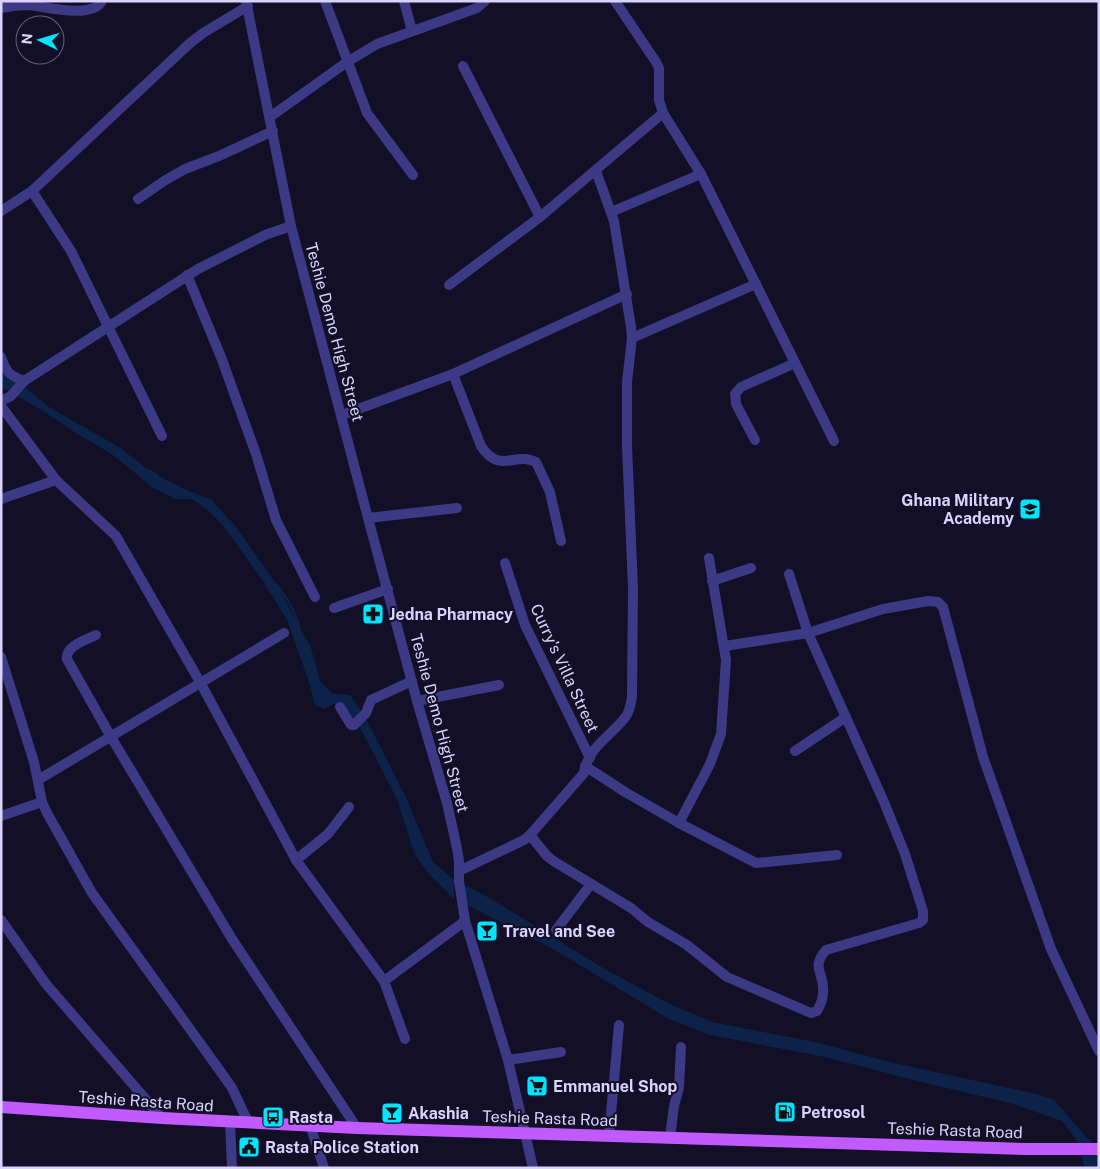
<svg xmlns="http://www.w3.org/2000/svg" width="1100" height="1169" viewBox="0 0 1100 1169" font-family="'Public Sans',sans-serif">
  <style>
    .water { fill: #0c2248 }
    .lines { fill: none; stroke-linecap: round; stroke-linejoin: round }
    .stream { stroke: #0c2248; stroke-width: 2.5 }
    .minor { stroke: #3d3a85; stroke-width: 10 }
    .major { stroke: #c25bff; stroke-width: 12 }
    .labels { text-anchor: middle; stroke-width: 4; stroke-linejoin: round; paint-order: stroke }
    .street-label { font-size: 16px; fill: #d9d4ff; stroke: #130f26 }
    .poi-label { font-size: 16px; font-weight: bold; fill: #d9d4ff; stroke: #130f26; text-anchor: start }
  </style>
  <rect width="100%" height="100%" fill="#130f26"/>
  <g class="water">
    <polygon points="1,373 16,380 49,407 119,447 151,472 189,491 212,500 236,527 277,585 311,648 320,681 333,694 350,695 365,717 405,795 433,862 454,880 454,899 428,873 414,853 397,799 359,726 345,707 333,704 325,709 315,705 308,679 287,620 263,581 224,527 208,510 192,499 175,499 152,487 113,455 76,433 45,412 1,387"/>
    <polygon points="465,885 493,900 603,968 668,1003 712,1022 815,1042 894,1063 1037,1094 1054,1100 1092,1143 1098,1158 1099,1168 1085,1168 1076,1139 1062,1121 1010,1103 921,1082 825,1057 710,1035 669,1019 553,949 463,903"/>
  </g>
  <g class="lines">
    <g class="stream">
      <polyline points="147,469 157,475"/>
      <path d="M276,584C286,597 296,611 299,627"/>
    </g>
    <g class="minor">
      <polyline points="246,1 291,226 368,518 417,701 447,803 457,848 459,861 459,881 465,921 508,1060 533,1168"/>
      <polyline points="325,1 367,113 413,175"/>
      <polyline points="404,1 412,31"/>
      <polyline points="615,1 656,62 659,68 659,100 663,113 701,174 834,441"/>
      <path d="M1,8C10,6 20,5 29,5C46,7 92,19 102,1"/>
      <polyline points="463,66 540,217"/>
      <polyline points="270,117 347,62 377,44 477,8 485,1"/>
      <polyline points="32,191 71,251 162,436"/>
      <polyline points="138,199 164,181 185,169 219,156 273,131"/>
      <polyline points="1,211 32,191 189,44 203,33 248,6"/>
      <polyline points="611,212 701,174"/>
      <polyline points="187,275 221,357 256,454 276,520 315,597"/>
      <polyline points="449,285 540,217 663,113"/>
      <polyline points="632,338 756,284"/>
      <path d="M1,357C6,372 9,375 24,381"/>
      <path d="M453,374L481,446C500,475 515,451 536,462L550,492L561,541"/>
      <polyline points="1,401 11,396 24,381 198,269 265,235 291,226"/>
      <polyline points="1,406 56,480 116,536 200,682 296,860 384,981 405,1039"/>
      <polyline points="342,415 453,374 627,294"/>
      <polyline points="755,440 736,404 735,394 741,387 795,363"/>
      <polyline points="1,499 56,480"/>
      <polyline points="368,518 457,508"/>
      <polyline points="505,563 525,625 590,758"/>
      <polyline points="712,581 751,568"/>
      <polyline points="334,608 388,589"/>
      <path d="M96,635C86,640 65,646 67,659L111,737L232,939L357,1128"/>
      <polyline points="725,646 808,633 883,609 928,601 938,602 943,607 983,757 1051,949 1099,1051"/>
      <polyline points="1,657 34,762 42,802 47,813 92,893 223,1075 232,1088 248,1122 246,1123"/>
      <polyline points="417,701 499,685"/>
      <polyline points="340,707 351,725 354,725 366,713 371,700 412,681"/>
      <polyline points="795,751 846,717"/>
      <polyline points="585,766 625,792 679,823 756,863 837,855"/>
      <polyline points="38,780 284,633"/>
      <polyline points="1,816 42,802"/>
      <polyline points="679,823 710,764 721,734 726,660 709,558"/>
      <path d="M530,835L547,856L555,862L631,908L648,922L687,945L727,977L811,1013L817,1011C820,1006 823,998 823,992C825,973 810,968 826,950L919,923L923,920V911L905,854L884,802L808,633L789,574"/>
      <polyline points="296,860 328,834 349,807"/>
      <path d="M459,871L524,840L530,835L584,773C588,746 613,735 626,716C630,711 631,703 632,697L633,588L627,446V382L632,338L631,327L614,221L596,171"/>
      <polyline points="1,920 46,984 162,1118"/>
      <polyline points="556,930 591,884"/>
      <polyline points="384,981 465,921"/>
      <polyline points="508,1060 561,1052"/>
      <polyline points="230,1122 232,1168"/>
      <polyline points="310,1125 324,1168"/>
      <polyline points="609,1136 619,1025"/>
      <polyline points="670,1137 674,1106 679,1088 681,1047"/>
    </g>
    <polyline class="major" points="1,1107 162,1118 357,1128 1026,1149 1099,1149"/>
  </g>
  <defs>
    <g id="school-square" transform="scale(1.125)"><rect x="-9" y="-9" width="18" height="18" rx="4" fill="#00e5ff" stroke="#130f26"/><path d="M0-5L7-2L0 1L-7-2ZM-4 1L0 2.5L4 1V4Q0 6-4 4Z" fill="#111"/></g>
    <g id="pharmacy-square" transform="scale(1.125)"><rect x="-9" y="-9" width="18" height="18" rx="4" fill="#00e5ff" stroke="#130f26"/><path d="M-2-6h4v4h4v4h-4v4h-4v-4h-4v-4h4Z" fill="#111"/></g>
    <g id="bar-square" transform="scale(1.125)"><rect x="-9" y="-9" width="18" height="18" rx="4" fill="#00e5ff" stroke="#130f26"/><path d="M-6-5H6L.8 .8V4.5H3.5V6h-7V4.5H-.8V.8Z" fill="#111"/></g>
    <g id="supermarket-square" transform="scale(1.125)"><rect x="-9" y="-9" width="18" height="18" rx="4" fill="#00e5ff" stroke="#130f26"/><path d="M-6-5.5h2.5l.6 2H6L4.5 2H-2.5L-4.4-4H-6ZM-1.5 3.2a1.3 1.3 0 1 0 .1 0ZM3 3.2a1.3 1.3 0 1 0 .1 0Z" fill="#111"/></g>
    <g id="fuel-square" transform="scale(1.125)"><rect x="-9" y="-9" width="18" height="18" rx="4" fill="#00e5ff" stroke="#130f26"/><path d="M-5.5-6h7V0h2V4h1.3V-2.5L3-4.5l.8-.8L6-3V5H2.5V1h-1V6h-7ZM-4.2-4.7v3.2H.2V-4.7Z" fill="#111"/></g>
    <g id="bus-square" transform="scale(1.125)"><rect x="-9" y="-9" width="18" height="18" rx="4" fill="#00e5ff" stroke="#130f26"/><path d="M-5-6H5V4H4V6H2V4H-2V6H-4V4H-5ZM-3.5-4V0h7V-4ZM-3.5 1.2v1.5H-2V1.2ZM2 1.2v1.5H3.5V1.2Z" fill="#111"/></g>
    <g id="civic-square" transform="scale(1.125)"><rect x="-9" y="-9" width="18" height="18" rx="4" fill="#00e5ff" stroke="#130f26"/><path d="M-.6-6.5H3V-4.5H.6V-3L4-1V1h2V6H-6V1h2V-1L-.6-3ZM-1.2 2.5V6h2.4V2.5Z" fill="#111"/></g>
  </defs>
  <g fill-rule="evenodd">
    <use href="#school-square" x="1030" y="509"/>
    <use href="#pharmacy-square" x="373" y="614"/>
    <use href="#bar-square" x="487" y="931"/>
    <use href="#supermarket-square" x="537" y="1086"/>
    <use href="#fuel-square" x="785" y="1112"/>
    <use href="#bar-square" x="392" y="1113"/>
    <use href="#bus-square" x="273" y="1117"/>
    <use href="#civic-square" x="249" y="1147"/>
  </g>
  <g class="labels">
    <g class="street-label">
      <text transform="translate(335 332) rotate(75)" y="6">Teshie Demo High Street</text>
      <text transform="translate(565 668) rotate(65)" y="6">Curry's Villa Street</text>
      <text transform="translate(440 723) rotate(75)" y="6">Teshie Demo High Street</text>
      <text transform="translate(146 1101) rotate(4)" y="6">Teshie Rasta Road</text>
      <text transform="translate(550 1118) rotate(2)" y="6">Teshie Rasta Road</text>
      <text transform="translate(955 1130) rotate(2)" y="6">Teshie Rasta Road</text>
    </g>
    <g class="poi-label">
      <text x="1014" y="506" text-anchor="end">Ghana Military<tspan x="1014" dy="18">Academy</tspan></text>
      <text x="389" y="620">Jedna Pharmacy</text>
      <text x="503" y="937">Travel and See</text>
      <text x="553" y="1092">Emmanuel Shop</text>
      <text x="801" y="1118">Petrosol</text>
      <text x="408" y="1119">Akashia</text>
      <text x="289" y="1123">Rasta</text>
      <text x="265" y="1153">Rasta Police Station</text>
    </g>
  </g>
  <rect width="1100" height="1169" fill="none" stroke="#d9d4ff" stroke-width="5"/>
  <g transform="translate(40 40) rotate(275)"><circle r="24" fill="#130f26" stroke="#625e7d"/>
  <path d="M0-4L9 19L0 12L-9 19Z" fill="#00e5ff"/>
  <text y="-8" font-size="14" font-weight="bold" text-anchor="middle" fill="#d9d4ff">N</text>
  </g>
</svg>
